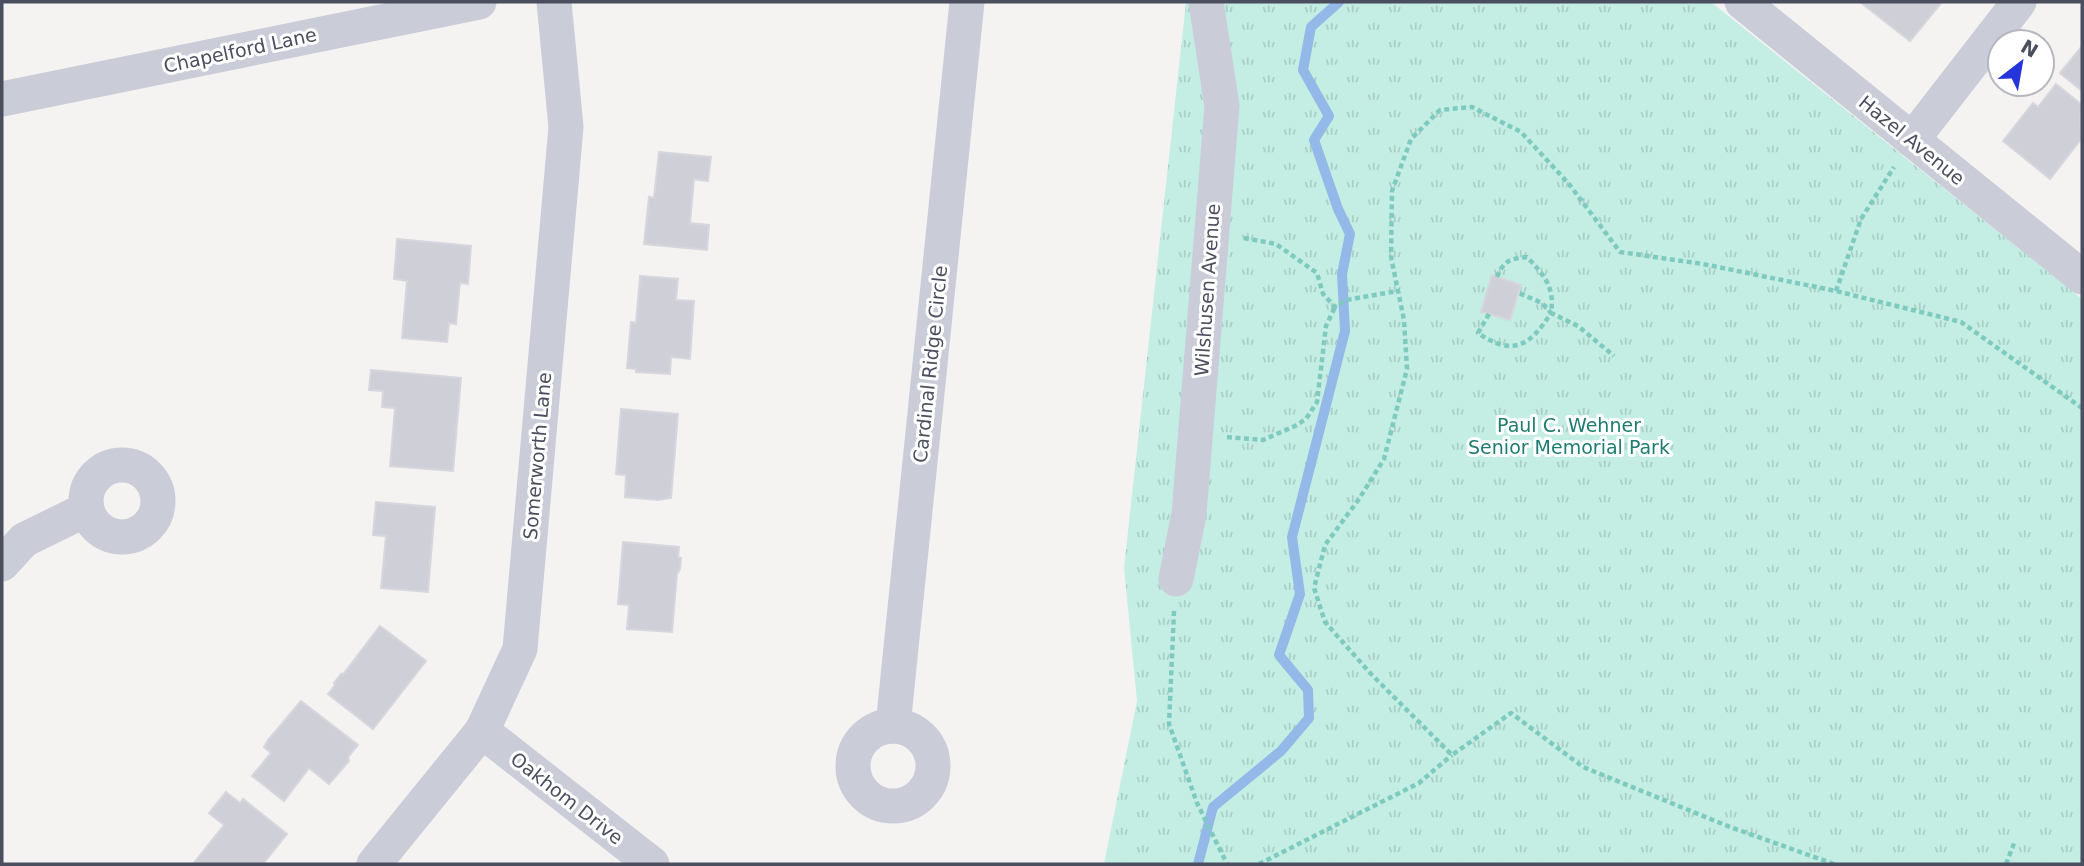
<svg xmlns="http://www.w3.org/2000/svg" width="2084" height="866" viewBox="0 0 2084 866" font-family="'DejaVu Sans',sans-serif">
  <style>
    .park { fill: url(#park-tufts) }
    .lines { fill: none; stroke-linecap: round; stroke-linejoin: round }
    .stream { stroke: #94b8e8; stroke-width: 10 }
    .building { fill: #cfd0d7; stroke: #d7d6dd; stroke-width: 2 }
    .path { stroke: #7ecac0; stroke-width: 4.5; stroke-dasharray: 5 3.5; stroke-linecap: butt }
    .street { stroke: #caccd8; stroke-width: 35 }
    .labels { text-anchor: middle; stroke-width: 6; stroke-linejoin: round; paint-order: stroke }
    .street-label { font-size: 19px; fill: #4a4e5e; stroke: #fff }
    .park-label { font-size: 19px; fill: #1e7d70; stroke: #fff }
  </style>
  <defs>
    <pattern id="park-tufts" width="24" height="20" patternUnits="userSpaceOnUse" patternTransform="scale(1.75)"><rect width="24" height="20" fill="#c4eee3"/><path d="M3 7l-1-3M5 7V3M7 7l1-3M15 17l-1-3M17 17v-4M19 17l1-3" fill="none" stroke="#aacec5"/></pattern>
  </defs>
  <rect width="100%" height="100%" fill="#f4f3f2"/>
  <polygon class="park" points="1186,2 1711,2 2082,299 2082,864 1104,864 1137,701 1124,568"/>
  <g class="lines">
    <polyline class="stream" points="1198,864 1213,807 1281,751 1309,718 1308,690 1279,655 1300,594 1292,537 1345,331 1342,274 1350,234 1338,209 1314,140 1329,116 1303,70 1311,27 1339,2"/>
  </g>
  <g class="building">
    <polygon points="1860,2 1942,2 1910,41"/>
    <polygon points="2082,46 2082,91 2060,73"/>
    <polygon points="2056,84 2082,105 2080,119 2082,138 2050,179 2003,141 2033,103 2038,107"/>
    <polygon points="659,152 711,157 708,181 694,179 690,223 709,225 707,250 644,244 649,197 654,198"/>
    <polygon points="397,239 471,246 468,284 460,283 456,324 449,323 447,342 402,338 407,281 394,279"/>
    <polygon points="1492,275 1521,285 1510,320 1481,312"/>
    <polygon points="640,276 678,279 676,300 694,301 690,359 671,357 670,374 636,372 636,369 627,368 631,322 636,323"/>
    <polygon points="371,370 461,378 453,471 390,466 395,408 382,407 383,391 369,390"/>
    <polygon points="621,409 678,414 671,498 658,500 625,497 626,475 616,474"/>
    <polygon points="376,502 435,507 428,592 381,588 386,536 373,535"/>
    <polygon points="623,542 679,547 678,557 681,558 680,569 677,574 672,632 627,629 629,605 618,604"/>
    <polygon points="380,626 426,661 373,729 328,694 335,685 334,683 341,674 346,673 345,672"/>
    <polygon points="301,701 358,745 348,757 349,761 329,784 309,768 284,801 252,776 271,753 264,747 268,740"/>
    <polygon points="226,792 240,803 243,799 287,834 263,864 193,864 224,825 209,813"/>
  </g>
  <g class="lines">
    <g class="path">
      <polyline points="1244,238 1276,244 1317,273 1323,294 1335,307 1346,300 1398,291"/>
      <path d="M1497,277C1504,260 1510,259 1527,257C1544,275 1555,287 1551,313L1578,326L1614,356"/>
      <polyline points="1836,291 1861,219 1894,167"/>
      <path d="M1489,314L1478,333C1513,357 1530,346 1551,313L1542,303L1519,293"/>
      <polyline points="1227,437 1263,440 1295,426 1306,419 1317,402 1326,326 1335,307"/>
      <polyline points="1174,611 1169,724 1197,803 1227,864"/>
      <polyline points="1259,864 1419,783 1452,755"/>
      <polyline points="1834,864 1730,827 1583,767 1511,713 1452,755 1371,674 1325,622 1314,588 1325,545 1359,499 1384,459 1407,369 1404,320 1391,257 1392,191 1411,139 1440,110 1472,107 1521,132 1569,184 1620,252 1703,264 1836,291 1961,322 2082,408"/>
      <polyline points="2006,864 2015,841"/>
    </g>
    <g class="street">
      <polyline points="1742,2 2082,277"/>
      <polyline points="2,99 479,2"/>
      <polyline points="1912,140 2019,2"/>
      <circle cx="122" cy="501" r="36"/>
      <polyline points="2,564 24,540 87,509"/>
      <polyline points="1176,579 1189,514 1222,106 1206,2"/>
      <circle cx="893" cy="766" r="40"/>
      <polyline points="893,726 967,2"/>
      <polyline points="482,731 652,864"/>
      <polyline points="374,864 482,731 520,649 566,127 554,2"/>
    </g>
  </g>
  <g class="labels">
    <g class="street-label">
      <text transform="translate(240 50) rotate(-12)" y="7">Chapelford Lane</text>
      <text transform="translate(1912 140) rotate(39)" y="7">Hazel Avenue</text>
      <text transform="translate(1207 290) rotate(-86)" y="7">Wilshusen Avenue</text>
      <text transform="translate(930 364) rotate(-84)" y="7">Cardinal Ridge Circle</text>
      <text transform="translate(537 456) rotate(-85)" y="7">Somerworth Lane</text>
      <text transform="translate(567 798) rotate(38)" y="7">Oakhom Drive</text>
    </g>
    <g class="park-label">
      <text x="1569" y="432">Paul C. Wehner<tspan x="1569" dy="22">Senior Memorial Park</tspan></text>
    </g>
  </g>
  <rect width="2084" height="866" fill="none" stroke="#4a4e5e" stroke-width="7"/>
  <g transform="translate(2021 63) rotate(31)"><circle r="33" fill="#ffffff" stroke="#b7b8bf" stroke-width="2"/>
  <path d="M0-5L12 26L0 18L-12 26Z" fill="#2534db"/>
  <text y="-10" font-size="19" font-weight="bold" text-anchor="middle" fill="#4a4e5e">N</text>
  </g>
</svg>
